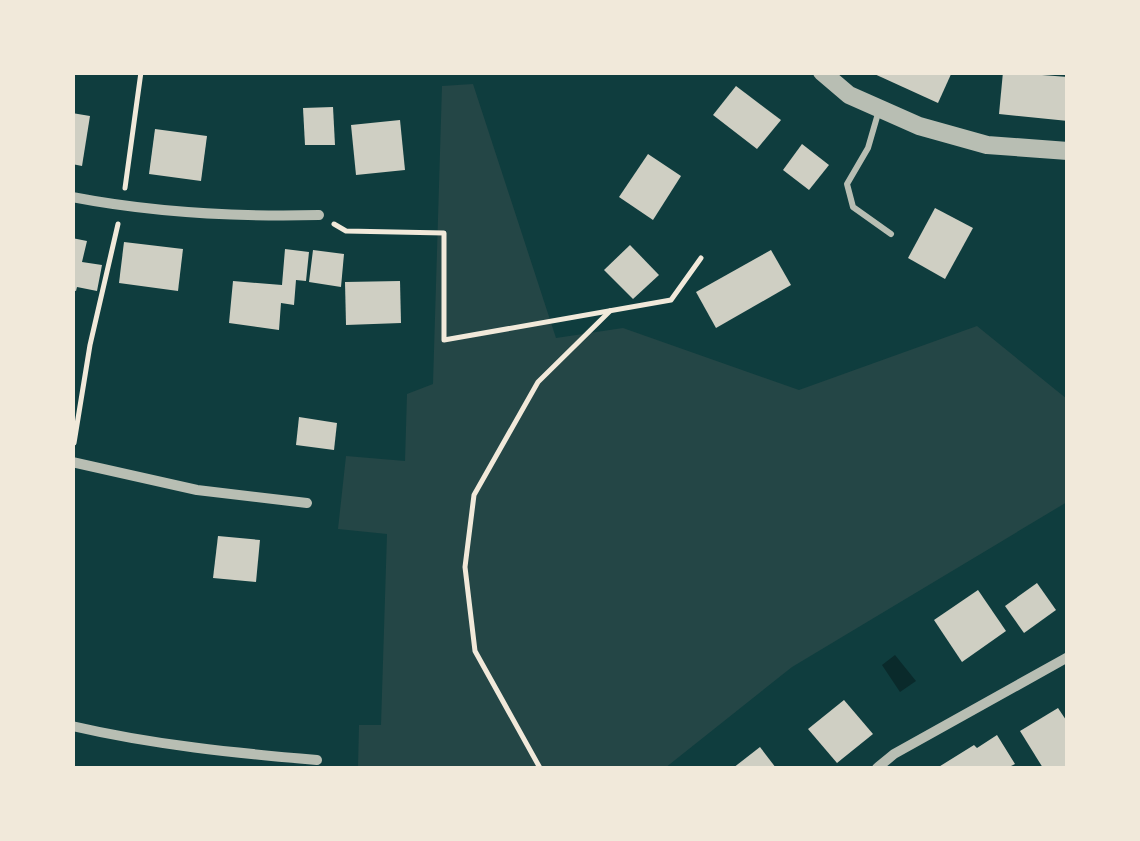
<svg xmlns="http://www.w3.org/2000/svg" width="1140" height="841" viewBox="0 0 1140 841" font-family="'Noto Sans',sans-serif">
  <style>
    .green { fill: #244646 }
    .water { fill: #0a2a2b }
    .building { fill: #cfcfc3 }
    .lines { fill: none; stroke-linecap: round; stroke-linejoin: round }
    .path { stroke: #f1e9da; stroke-width: 5 }
    .service { stroke: #b8beb3; stroke-width: 6 }
    .minor { stroke: #b8beb3; stroke-width: 10 }
    .tertiary { stroke: #b8beb3; stroke-width: 18 }
  </style>
  <rect width="100%" height="100%" fill="#0f3d3e"/>
  <polygon class="green" points="473,84 556,338 623,328 799,390 977,326 1067,399 1067,502 792,667 665,768 358,768 359,725 381,725 387,534 338,529 346,456 405,461 407,394 433,384 442,86"/>
  <polygon class="water" points="895,655 916,681 900,692 882,665"/>
  <g class="building">
    <polygon points="870,72 952,72 938,103"/>
    <polygon points="1003,72 1068,77 1068,121 999,114"/>
    <polygon points="736,86 781,120 757,149 713,115"/>
    <polygon points="333,107 335,145 305,145 303,108"/>
    <polygon points="72,113 90,116 82,166 72,164"/>
    <polygon points="400,120 405,170 356,175 351,125"/>
    <polygon points="155,129 207,136 201,181 149,174"/>
    <polygon points="802,144 829,165 809,190 783,170"/>
    <polygon points="648,154 681,176 653,220 619,197"/>
    <polygon points="935,208 973,228 945,279 908,258"/>
    <polygon points="72,238 87,241 82,262 102,265 97,291 77,287 76,291 72,290"/>
    <polygon points="124,242 183,249 178,291 119,283"/>
    <polygon points="630,245 659,275 633,299 604,270"/>
    <polygon points="285,249 309,252 306,281 296,280 294,305 281,303 279,330 229,323 233,281 282,285"/>
    <polygon points="313,250 344,254 341,287 309,282"/>
    <polygon points="771,250 791,285 716,328 696,292"/>
    <polygon points="400,281 401,323 346,325 345,282"/>
    <polygon points="299,417 337,423 334,450 296,445"/>
    <polygon points="218,536 260,540 256,582 213,578"/>
    <polygon points="1037,583 1056,610 1024,633 1005,606"/>
    <polygon points="978,590 1006,631 962,662 934,620"/>
    <polygon points="844,700 873,734 837,763 808,729"/>
    <polygon points="1058,708 1068,723 1068,765 1062,768 1043,768 1020,731"/>
    <polygon points="997,735 1015,764 1007,768 937,768 974,745 977,748"/>
    <polygon points="760,747 776,768 733,768"/>
  </g>
  <g class="lines">
    <g class="path">
      <polyline points="125,188 141,72"/>
      <polyline points="334,224 346,231 444,233 444,340 671,300 701,258"/>
      <polyline points="74,443 90,345 118,224"/>
      <polyline points="540,768 475,651 465,567 474,495 538,382 610,311"/>
    </g>
    <polyline class="service" points="879,110 868,148 847,184 853,207 891,234"/>
    <g class="minor">
      <path d="M72,197C155,213 235,217 319,215"/>
      <polyline points="72,462 197,490 307,503"/>
      <path d="M72,726C154,745 235,753 317,760"/>
      <polyline points="877,768 894,754 1068,657"/>
    </g>
    <polyline class="tertiary" points="822,72 849,95 919,126 987,145 1068,151"/>
  </g>
  <rect width="1140" height="841" fill="none" stroke="#f1e9da" stroke-width="150"/>
</svg>
